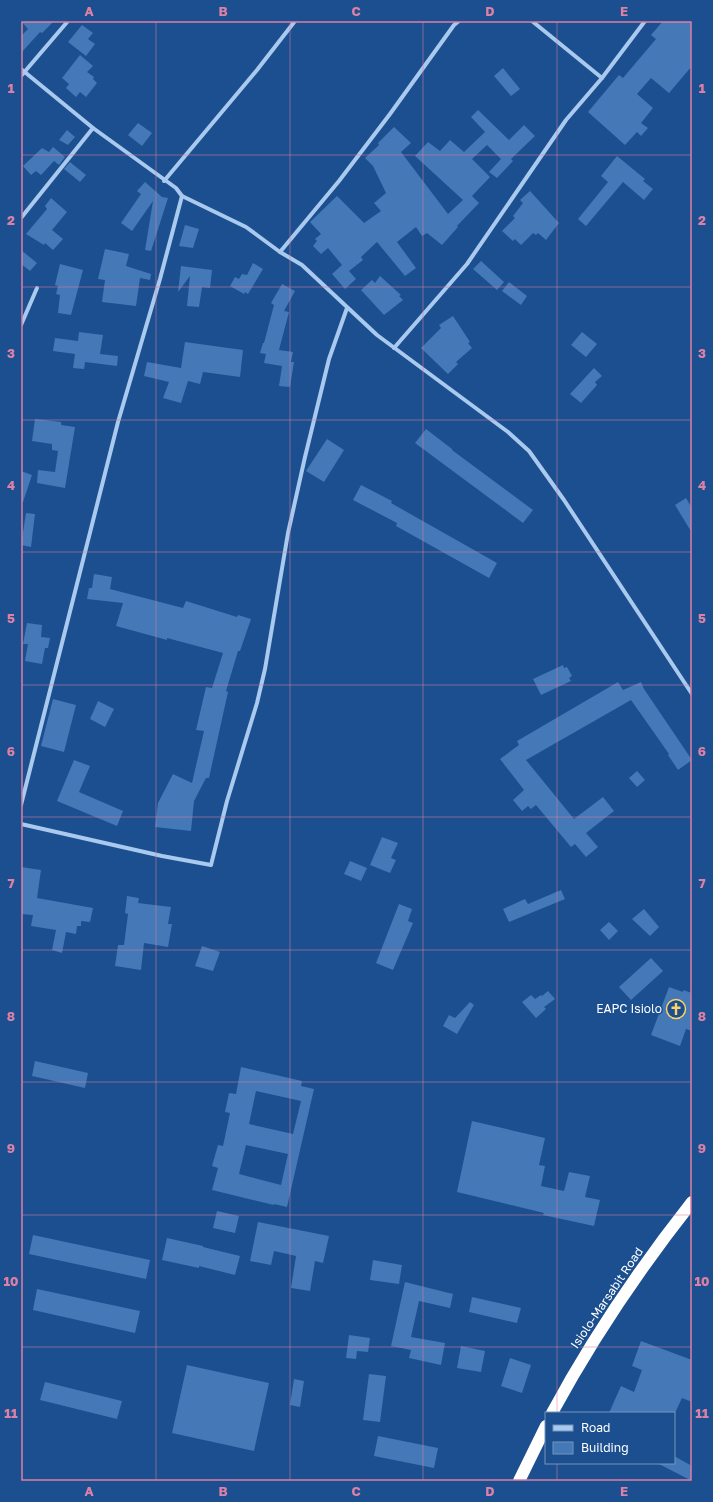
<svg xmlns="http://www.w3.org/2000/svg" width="713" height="1502" viewBox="0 0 713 1502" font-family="'Golos Text',sans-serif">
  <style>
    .building { fill: #4478b7; fill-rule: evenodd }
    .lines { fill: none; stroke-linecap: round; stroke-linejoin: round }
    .street { stroke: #a9c9ee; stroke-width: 4 }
    .highway { stroke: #fff; stroke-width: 12 }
    .grid { fill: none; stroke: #dd80a5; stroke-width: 1; stroke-opacity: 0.55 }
    .labels { text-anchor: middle; stroke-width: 3; stroke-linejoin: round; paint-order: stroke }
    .poi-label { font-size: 12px; fill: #fff; stroke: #1b4f8f; text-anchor: end }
    .street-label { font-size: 12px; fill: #fff; stroke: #1b4f8f }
    .neatline { fill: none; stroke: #dd80a5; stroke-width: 1.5 }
    .grid-label { font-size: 13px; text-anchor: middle; font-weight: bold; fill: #dd80a5 }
  </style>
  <rect width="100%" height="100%" fill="#1b4f8f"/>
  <g class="building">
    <polygon points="21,21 54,21 42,33 40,32 21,53 21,36 28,29"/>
    <polygon points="663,21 692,21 692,66 669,93 651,78 637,94 653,108 641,123 648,128 641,136 637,132 625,145 588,112 619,75 623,78 656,39 651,35"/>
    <polygon points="82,25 93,33 88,39 95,44 86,56 68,42"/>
    <polygon points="80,55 93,66 87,72 94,77 93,79 97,83 86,97 80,92 76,97 66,88 69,84 62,78"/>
    <polygon points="503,68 520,89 511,96 494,76"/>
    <polygon points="478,110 509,140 524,125 535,136 511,159 513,161 497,178 489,172 501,159 487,145 472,159 490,177 472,196 479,203 457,226 458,227 442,245 427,233 422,236 416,227 397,242 416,268 405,276 377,242 361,257 363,260 349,271 356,279 345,289 332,274 342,265 328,248 321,254 313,246 317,241 315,239 321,234 310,222 337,196 364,223 381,211 374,203 386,193 373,166 365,158 379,145 378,143 394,127 411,143 401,152 448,214 463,200 415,156 428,142 440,151 450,140 464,152 485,132 471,117"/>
    <polygon points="138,123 152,133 142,146 128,135"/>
    <polygon points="67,130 75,137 68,145 59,140"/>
    <polygon points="53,147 65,157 59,165 54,161 41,175 36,171 31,175 23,166 42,148 49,152"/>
    <polygon points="617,156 645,179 643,181 653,189 644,200 623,182 586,226 578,219 608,182 601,176"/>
    <polygon points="70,162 86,175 80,182 64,169"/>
    <polygon points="145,182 162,197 168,198 151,251 145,250 153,201 132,231 121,223 141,194 137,191"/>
    <polygon points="530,191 559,223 546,240 538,233 536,235 533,233 521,245 515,239 513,241 502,231 515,218 513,216 523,203 520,200"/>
    <polygon points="51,198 67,212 52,230 63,239 53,250 45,243 44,245 26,234 47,209 45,206"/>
    <polygon points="185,225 199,229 193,248 179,246"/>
    <polygon points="105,249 129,254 126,266 151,274 150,280 140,278 136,306 102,302 105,280 98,279"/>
    <polygon points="21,250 37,263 30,271 21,264"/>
    <polygon points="481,261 504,282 497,290 473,269"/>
    <polygon points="253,263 263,269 248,294 245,292 244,294 230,286 235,277 239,279 242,274 247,275"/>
    <polygon points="60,264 83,270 71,315 58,313 60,295 56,294 58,286 55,285"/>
    <polygon points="181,266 212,270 210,288 202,287 199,307 187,306 190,276 178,292"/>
    <polygon points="380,276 401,295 399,296 403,300 384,315 361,290 372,280 375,283"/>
    <polygon points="509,282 527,296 521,305 502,291"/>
    <polygon points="282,284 295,291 284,311 289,312 279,350 293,352 291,362 294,362 290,387 279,386 282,366 264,363 266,354 260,353 263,343 264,343 274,305 271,303"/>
    <polygon points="453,316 470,342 468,343 472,348 456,362 458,364 448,374 421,348 441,328 439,325"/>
    <polygon points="79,332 103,335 100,354 118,356 117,366 85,362 84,369 73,368 75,354 53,351 55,338 78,341"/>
    <polygon points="582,332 597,344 586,357 571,345"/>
    <polygon points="185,342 243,350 240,377 203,372 200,384 188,381 181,403 163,398 169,382 144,376 147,362 181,368"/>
    <polygon points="594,368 602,376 595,382 597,385 581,403 570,394"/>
    <polygon points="35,419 61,422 61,425 75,427 65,488 37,483 38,470 55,472 58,451 52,450 52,444 32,441"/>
    <polygon points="426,429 452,449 452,450 533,510 523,523 415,443"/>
    <polygon points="327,439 344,450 324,482 306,471"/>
    <polygon points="21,471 32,475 23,502 21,502"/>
    <polygon points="361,485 392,501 391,503 497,563 489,578 396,526 397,523 353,500"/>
    <polygon points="686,498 692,508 692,533 675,505"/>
    <polygon points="26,513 35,514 31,547 21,545"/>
    <polygon points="94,574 112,577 110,589 183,608 186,601 237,617 238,615 251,619 240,651 238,651 226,691 228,692 209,778 206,778 194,801 191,831 155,827 158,803 173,774 192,783 204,731 196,730 206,687 212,688 223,653 167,638 167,640 116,626 123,603 87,599 89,588 92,588"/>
    <polygon points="27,623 42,625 41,637 50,638 48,648 45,648 42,664 25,661 28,644 23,644"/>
    <polygon points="563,665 564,668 567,667 572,676 569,678 571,681 541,695 533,679"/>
    <polygon points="618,682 623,690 641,682 644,689 692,760 678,770 668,755 669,754 631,700 526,760 574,819 603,797 614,811 586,833 598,847 586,857 575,844 571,847 536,805 531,809 528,806 522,811 513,800 524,790 500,759 519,745 517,741"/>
    <polygon points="53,699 76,705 64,752 41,746"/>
    <polygon points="98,701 114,709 105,727 90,719"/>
    <polygon points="74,760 90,766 79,792 123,811 117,826 57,801"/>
    <polygon points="637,771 645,780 637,787 629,778"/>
    <polygon points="382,837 398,843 391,858 396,860 390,873 370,865"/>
    <polygon points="350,861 367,868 361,881 344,874"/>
    <polygon points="21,867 41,870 37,898 93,908 90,922 81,921 81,926 77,926 76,934 66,932 62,953 52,950 56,930 31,926 33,915 21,914"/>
    <polygon points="561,890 565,899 509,922 503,909 525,899 528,904"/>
    <polygon points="127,896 139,898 138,903 171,907 168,924 172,924 168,947 144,943 141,970 115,966 118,945 124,945 128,914 125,913"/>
    <polygon points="399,904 412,909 408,921 413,923 393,970 376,963"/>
    <polygon points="644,909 659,927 650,936 632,919"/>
    <polygon points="609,922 618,931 609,940 600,930"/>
    <polygon points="202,946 220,952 213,971 195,966"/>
    <polygon points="651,958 663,971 631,1000 619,987"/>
    <polygon points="669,987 683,992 683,990 692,993 692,1031 686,1029 680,1046 651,1035"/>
    <polygon points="548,991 555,999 544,1007 546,1009 536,1018 522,1002 531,995 535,999 541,995 542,996"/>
    <polygon points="470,1002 474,1005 457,1034 443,1026 449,1015 455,1018"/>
    <polygon points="35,1061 88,1073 85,1088 32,1076"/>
    <path d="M241,1067L302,1081L301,1086L314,1089L287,1207L274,1204V1205L212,1190L218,1168L212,1166L218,1145L223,1146L230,1113L225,1112L229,1093L236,1094ZM256,1091L301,1101L293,1134L249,1124ZM246,1145L288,1154L281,1185L239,1174Z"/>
    <polygon points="472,1121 545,1138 539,1165 545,1166 541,1186 564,1191 569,1172 590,1176 585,1197 600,1200 594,1226 543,1215 544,1213 457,1192"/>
    <polygon points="217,1211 239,1216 235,1233 213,1228"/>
    <polygon points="258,1222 329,1236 323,1263 315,1261 310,1291 291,1288 296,1256 274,1251 271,1265 250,1261"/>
    <polygon points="33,1235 150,1260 146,1279 29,1254"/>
    <polygon points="167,1238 203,1246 203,1247 240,1256 235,1275 199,1266 199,1268 162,1260"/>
    <polygon points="373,1260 402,1265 399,1284 370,1280"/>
    <polygon points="405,1282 453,1294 450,1308 419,1301 411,1337 445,1343 441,1365 409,1358 411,1350 391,1346"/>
    <polygon points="37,1289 140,1311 135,1333 33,1310"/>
    <polygon points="472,1297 521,1308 517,1323 469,1312"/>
    <polygon points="349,1335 370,1338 368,1352 357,1351 356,1359 346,1358"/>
    <polygon points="641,1341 692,1360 692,1402 682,1398 675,1413 609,1413 621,1386 634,1392 642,1370 632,1366"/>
    <polygon points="461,1346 485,1351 481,1372 457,1368"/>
    <polygon points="510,1358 531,1365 522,1393 501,1386"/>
    <polygon points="187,1365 269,1383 254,1451 172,1433"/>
    <polygon points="369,1374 386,1376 380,1422 363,1420"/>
    <polygon points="294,1379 304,1381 300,1407 290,1405"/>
    <polygon points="45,1382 122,1401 117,1419 40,1400"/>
    <polygon points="378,1436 438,1448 434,1468 374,1456"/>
    <polygon points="674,1456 692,1466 692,1481 657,1463 674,1463"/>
  </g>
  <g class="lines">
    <g class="street">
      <polyline points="532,21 602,78"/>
      <polyline points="21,69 93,128 176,188 182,196 246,227 280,252 302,265 377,335 508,432 529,451 564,500 692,694"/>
      <polyline points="21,76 68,21"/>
      <polyline points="164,181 257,70 295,21"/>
      <polyline points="21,218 93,128"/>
      <polyline points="280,252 339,181 390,114 454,25 459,21"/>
      <polyline points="21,325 37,288"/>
      <polyline points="394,348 467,264 566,120 602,78 645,21"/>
      <polyline points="21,805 118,422 160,279 182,196"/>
      <polyline points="21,824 162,856 211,865 227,801 257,703 265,669 288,533 305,457 329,359 347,308"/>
    </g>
    <g class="highway">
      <path d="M552,1413C592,1339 640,1268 692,1202"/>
      <polyline points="519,1481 546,1426"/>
    </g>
  </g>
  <path class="grid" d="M156,21V1481M290,21V1481M423,21V1481M557,21V1413M21,155H692M21,287H692M21,420H692M21,552H692M21,685H692M21,817H692M21,950H692M21,1082H692M21,1215H692M21,1347H692M557,1463V1481"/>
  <defs>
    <g id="church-ring" transform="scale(1)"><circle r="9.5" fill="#1b4f8f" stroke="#ffd166" stroke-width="1.5"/><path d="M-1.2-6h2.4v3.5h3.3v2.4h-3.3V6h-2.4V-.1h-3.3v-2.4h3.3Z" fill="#ffd166"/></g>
  </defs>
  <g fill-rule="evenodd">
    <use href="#church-ring" x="676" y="1009"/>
  </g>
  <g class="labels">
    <g class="poi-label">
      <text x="662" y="1013">EAPC Isiolo</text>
    </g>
    <g class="street-label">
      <text transform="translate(607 1298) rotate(-56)" y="4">Isiolo-Marsabit Road</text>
    </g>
  </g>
  <rect width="713" height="1502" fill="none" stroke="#1b4f8f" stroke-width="44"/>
  <rect x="545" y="1412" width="130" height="52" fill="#1b4f8f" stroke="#7695bc"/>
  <rect x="553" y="1425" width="20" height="6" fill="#a9c9ee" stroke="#7695bc"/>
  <text x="581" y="1432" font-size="12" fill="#ffffff">Road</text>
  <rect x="553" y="1442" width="20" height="12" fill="#4478b7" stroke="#7695bc"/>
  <text x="581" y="1452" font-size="12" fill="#ffffff">Building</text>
  <rect x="22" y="22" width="669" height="1458" class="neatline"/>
  <g class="grid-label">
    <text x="89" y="16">A</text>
    <text x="223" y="16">B</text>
    <text x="356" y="16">C</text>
    <text x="490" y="16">D</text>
    <text x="624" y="16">E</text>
    <text x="11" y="93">1</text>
    <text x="702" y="93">1</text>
    <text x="11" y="225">2</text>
    <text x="702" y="225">2</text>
    <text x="11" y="358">3</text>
    <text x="702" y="358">3</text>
    <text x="11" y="490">4</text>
    <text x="702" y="490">4</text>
    <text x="11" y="623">5</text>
    <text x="702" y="623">5</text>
    <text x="11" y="756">6</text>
    <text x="702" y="756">6</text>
    <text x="11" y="888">7</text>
    <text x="702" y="888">7</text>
    <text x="11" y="1021">8</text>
    <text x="702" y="1021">8</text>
    <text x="11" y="1153">9</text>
    <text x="702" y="1153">9</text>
    <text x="11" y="1286">10</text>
    <text x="702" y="1286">10</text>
    <text x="11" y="1418">11</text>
    <text x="702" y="1418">11</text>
    <text x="89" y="1496">A</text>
    <text x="223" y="1496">B</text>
    <text x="356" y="1496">C</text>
    <text x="490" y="1496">D</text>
    <text x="624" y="1496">E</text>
  </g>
</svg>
